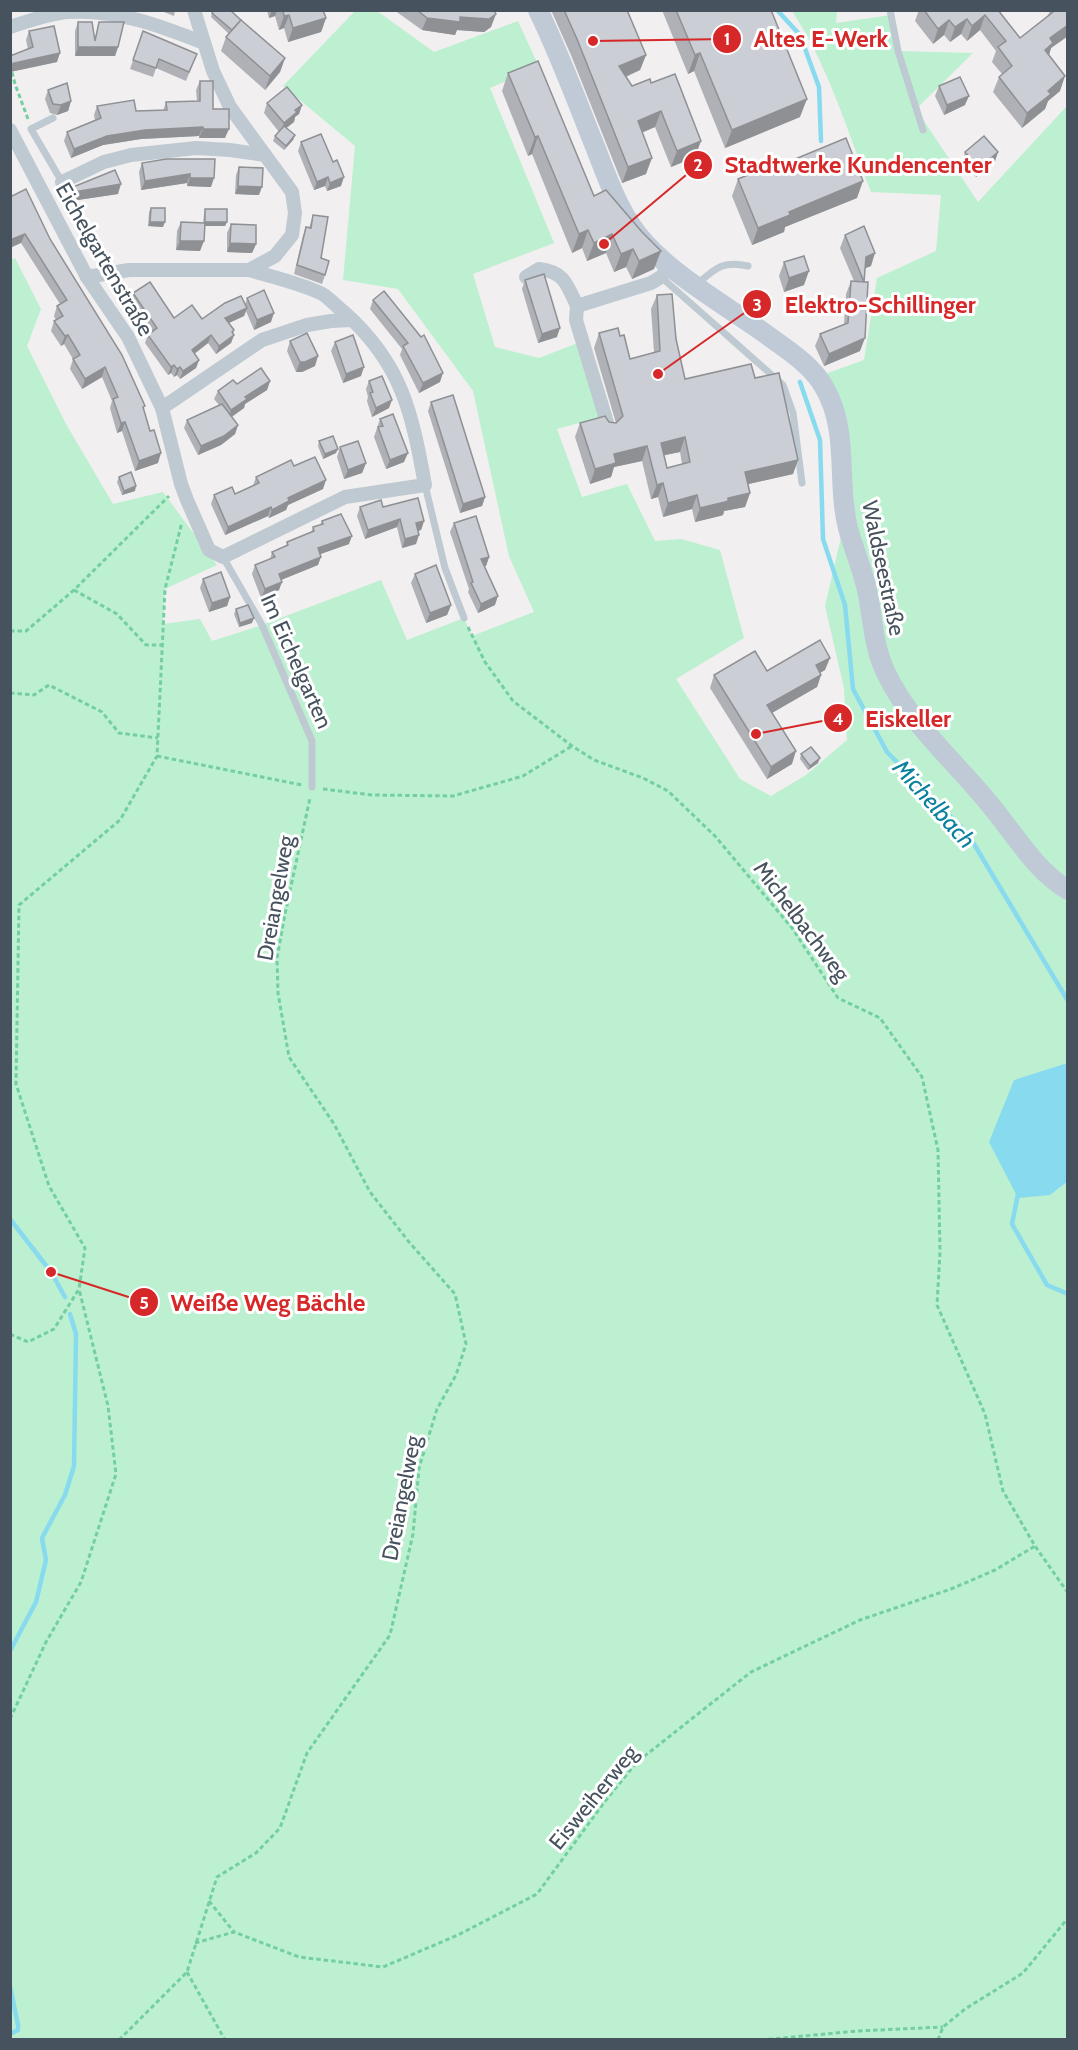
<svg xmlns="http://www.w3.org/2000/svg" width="1078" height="2050" viewBox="0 0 1078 2050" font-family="Cabin,sans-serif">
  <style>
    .green { fill: #bcf0d0 }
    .water { fill: #88daee }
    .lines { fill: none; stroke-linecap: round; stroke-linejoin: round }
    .stream { stroke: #88daee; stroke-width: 4.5 }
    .path { stroke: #73cfa1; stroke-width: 3; stroke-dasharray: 4.5 3; stroke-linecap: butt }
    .lane { stroke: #bfc9d1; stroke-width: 7 }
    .street { stroke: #bfc9d1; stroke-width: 14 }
    .secondary { stroke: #bfcad6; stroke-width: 20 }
    .wall { fill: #afb1b6; fill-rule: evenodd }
    .shaded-wall { fill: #8e9094 }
    .building { fill: #cbced4; stroke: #8e9094; stroke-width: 1.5; fill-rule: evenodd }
    .labels { text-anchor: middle; stroke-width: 6; stroke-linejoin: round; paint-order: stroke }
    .street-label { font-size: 22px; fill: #46525d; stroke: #fff }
    .water-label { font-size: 24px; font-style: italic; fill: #09819e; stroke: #fff }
    .leader { fill: none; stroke: #d62828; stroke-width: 2 }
    .callout-dot { fill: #d62828; stroke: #fff; stroke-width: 2 }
    .mark-label { font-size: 18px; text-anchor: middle; font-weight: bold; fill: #fff }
    .callout-label { font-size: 24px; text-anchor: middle; font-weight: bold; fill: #d62828; stroke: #fff; stroke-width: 6; stroke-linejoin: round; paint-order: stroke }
  </style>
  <rect width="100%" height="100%" fill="#f1efef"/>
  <path class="green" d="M355,11H377L434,52L518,21L539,67L490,88L554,243L473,274L495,347L539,358L583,341L605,416L557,429L582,497L627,484L655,541L681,539L720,550L744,638L676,679L740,779L771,796L806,775L847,740L844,688L825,606L848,507L825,374L864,360L877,278L936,251L941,195L871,192C848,132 827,63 792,11H837L836,23L891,15L898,51L973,53L916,109L978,202L1067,106V1063L1014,1080L1050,1195L1067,1182V2039H11L10,261L15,258L41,309L27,346L66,424L113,504L163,492L217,565L165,589L163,624L200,619L212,641L262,625L381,580L407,640L464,618L472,636L534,612L509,556L473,391L398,289L343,280L355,146L283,86Z"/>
  <polygon class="water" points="1067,1063 1067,1182 1050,1195 1018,1198 989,1142 1014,1080"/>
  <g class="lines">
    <g class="stream">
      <polyline points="777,10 800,35 819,87 821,141"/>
      <polyline points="800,382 820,440 823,539 845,605 853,689 887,752 968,834 1068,1001"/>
      <polyline points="1018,1194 1012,1224 1047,1285 1068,1294"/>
      <polyline points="10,1219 51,1272 65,1297"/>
      <polyline points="10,1651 36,1602 46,1560 42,1538 65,1495 74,1466 76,1334 70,1314"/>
      <polyline points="10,1986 18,2025 18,2030 10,2034"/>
    </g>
    <g class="path">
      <polyline points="10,65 15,84 28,119"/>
      <polyline points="74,590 117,614 146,645 162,645"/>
      <polyline points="468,627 485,662 513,701 572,746 594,760 643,778 668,791 715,836 792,928 838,998 880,1018 922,1077 938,1150 940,1252 937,1305 985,1414 1003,1491 1035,1546 1068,1593"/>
      <polyline points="10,631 26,631 74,590 169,496"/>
      <polyline points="10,693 34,695 49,685 102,712 119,733 158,738"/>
      <polyline points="157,756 302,785"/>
      <polyline points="323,789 372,795 453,796 523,776 572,746"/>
      <polyline points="10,1334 28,1342 54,1329 79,1289 85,1248 49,1186 16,1084 19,905 120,820 157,756 165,589 182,522"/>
      <polyline points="10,1719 46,1642 81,1582 116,1474 108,1406 79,1289"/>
      <polyline points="209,1901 234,1932"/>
      <polyline points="195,1943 234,1932 299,1957 383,1967 458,1935 537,1894 606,1800 637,1762 751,1672 860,1620 951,1589 995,1570 1035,1546"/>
      <polyline points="187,1972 225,2040"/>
      <polyline points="119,2040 187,1972 217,1877 256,1853 280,1828 307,1753 390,1635 413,1534 419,1468 437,1409 456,1375 466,1344 455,1294 409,1242 370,1192 334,1124 289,1057 278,993 277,958 285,914 310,798"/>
      <polyline points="761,2040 857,2031 943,2027"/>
      <polyline points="938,2040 943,2027 965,2009 1023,1973 1068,1918"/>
    </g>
    <g class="lane">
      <polyline points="890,10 898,51 923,130"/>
      <polyline points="53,118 31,129 62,182"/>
      <polyline points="661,277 783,385 793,413 802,483"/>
      <path d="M696,285C715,269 722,260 748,266"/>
      <polyline points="425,485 445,568 464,618"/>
      <polyline points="223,557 262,625 312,741 312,787"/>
    </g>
    <g class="street">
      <path d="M10,27C29,21 50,13 69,12C116,9 161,26 204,43"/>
      <path d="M10,130L87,277L128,337L162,408L181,484L187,500L209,550L223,557L345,497L425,485C412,413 402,364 345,313C338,308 331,300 324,295C307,285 269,276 249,270"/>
      <polyline points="62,182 104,162 131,155 196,148 230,150 265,155"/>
      <polyline points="87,277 129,270 249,270 275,256 292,235 295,213 292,192 230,107 213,71 194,10"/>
      <path d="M526,277L539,269C565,272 567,285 577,306L651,283L661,277L670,266"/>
      <polyline points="577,306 576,320 609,429"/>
      <polyline points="162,408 262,340 307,325 331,321 352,320"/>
    </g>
    <path class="secondary" d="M538,10C559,53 576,99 594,144C608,179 619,215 645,243C681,282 731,308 774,340C792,353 813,367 824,387C850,431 836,481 848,528C854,551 864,572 868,595C873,622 874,648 886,673C911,725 957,763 992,807C1016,836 1035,870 1068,890"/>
  </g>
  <g class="wall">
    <polygon points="159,10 175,10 174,16"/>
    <polygon points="267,10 323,10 326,18 321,32 288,42 284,28 279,30 275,16 269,18"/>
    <polygon points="394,10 494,10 491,27 484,32 457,30 455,35 422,30"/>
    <polygon points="551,10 627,10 646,55 640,70 626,77 632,86 651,83 695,157 671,167 655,127 642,132 646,174 622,183 571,55"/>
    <polygon points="662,10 771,10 800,117 725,148 694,71 688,74"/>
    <polygon points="919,10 998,10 1020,38 1048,16 1050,10 1068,10 1068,36 1051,48 1049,55 1060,91 1048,101 1045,109 1022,128 993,92 999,77 1002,74 992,62 996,51 980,30 967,41 961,34 950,42 944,35 933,44 915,21"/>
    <polygon points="212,13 285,58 280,72 265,90 221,51 226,37 229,34 211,17"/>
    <polygon points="78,22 95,38 99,22 118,47 115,56 75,56 75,31"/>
    <polygon points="29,31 57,62 10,72 10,56 28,49 26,40"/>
    <polygon points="143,31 197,54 186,81 156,68 153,77 130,69"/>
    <polygon points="508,73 594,196 654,269 632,279 626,267 614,272 606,253 587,261 582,248 572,253 532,154 528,156 502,91"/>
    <polygon points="200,81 213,109 225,138 199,138 199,136 141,139 103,145 71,158 64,141 67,132 95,120 94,115 97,106 136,111 163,111 166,102 197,101 196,90"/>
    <polygon points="939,86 965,105 944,115 935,96"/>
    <polygon points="48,90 71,101 68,111 57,115 50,113 45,99"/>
    <polygon points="267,103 302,105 299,114 295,117 294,122 286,128 295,135 293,140 284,150 273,141 275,136 279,132 264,113"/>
    <polygon points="301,142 341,186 327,191 325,186 314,190 298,151"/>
    <polygon points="965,152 998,152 995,161 976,177 962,162"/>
    <polygon points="166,159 211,187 187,186 187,183 141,190 139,172 142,163"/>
    <polygon points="239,167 259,195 235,194 236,175"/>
    <polygon points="738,179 857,198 785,227 784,232 752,245 732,196"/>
    <polygon points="73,187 118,194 71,201 69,196"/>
    <polygon points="10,197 50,239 144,410 158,463 135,471 122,431 117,433 110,408 112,401 102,377 82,389 70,369 73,359 64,344 61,346 51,331 54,321 56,320 54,316 57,306 60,304 21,243"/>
    <polygon points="151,208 163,227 148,226 149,212"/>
    <polygon points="205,209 227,222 225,226 204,226 200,251 176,250 177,231 181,222 203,223 204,214"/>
    <polygon points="313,215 325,275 322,284 294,274 303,236 306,227 309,228"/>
    <polygon points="231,224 256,244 252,253 227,252 227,233"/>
    <polygon points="845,235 871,266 865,268 860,351 824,366 815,346 820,334 844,324 846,294 851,281 854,281 840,248"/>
    <polygon points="784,262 804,285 784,292 779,276"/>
    <polygon points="525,280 557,337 538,343 522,289"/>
    <polygon points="133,293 174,318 202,319 245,305 247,298 271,322 254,330 246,311 244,316 229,323 234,330 233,333 234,335 231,343 216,354 208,343 194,354 199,360 196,368 180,379 177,375 174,377 171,373 168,375 145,343 148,335 151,333 130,301"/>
    <path d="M657,295L676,339L685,379L755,378L798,460L793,474L748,484L750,493L745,507L724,511L723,515L720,516L695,522L692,509L663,517L658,497L651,499L642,461L614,467L611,477L590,484L575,437L580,423L609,422L616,423L594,348L599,333L620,336L630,359L654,352L651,309ZM680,452L682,464L667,468L664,455Z"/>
    <polygon points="373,300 440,382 419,393 400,355 402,349 370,309"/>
    <polygon points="290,341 315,366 302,372 296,372 287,351"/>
    <polygon points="335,342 361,376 343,383 331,351"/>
    <polygon points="270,381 267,390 245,404 244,408 232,417 238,425 235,434 221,445 198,455 184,428 187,420 219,405 214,399 218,391 237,384"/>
    <polygon points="369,381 389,408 372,417 367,401 368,397 366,389"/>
    <polygon points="431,402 485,497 482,506 460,513 428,411"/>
    <polygon points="380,419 404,462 386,469 374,437"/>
    <polygon points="319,441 336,453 323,459 318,446"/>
    <polygon points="340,447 366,463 362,473 344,479 337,457"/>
    <polygon points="294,466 323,489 288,505 286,510 269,518 268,516 225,535 211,504 214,495 235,494 253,486 256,477"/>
    <polygon points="119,477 135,491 122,495 117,482"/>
    <polygon points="360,507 383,507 424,521 421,530 418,531 416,544 402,548 397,527 365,539 357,516"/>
    <polygon points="322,521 349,544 320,554 318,565 281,580 279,590 261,598 252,574 255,565 270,559 272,552 286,546 287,542 311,533 313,527 320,525"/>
    <polygon points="454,523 489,557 486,566 484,566 495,605 478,613 468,592 469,589 450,532"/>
    <polygon points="415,574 451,605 447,615 426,623 411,583"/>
    <polygon points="203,579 230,597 227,606 209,612 200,588"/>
    <polygon points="236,609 252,623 239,627 234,614"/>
    <polygon points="825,670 820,673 821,675 817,687 772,713 792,764 767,779 710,688 714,675 767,671"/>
    <polygon points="801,754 818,763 808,770 800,759"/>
  </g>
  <g class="shaded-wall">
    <polygon points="272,10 277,10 275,16 269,18"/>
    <polygon points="496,14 491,27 484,32 457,30 455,35 422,30 427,18 460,17"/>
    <polygon points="289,15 284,28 279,30 284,16"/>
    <polygon points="985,15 980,30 967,41 972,26"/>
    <polygon points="326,18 321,32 288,42 293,28"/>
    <polygon points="967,19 961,34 950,42 955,27"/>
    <polygon points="949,20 944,35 933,44 938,29"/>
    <polygon points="1068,25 1068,36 1051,48 1048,58 1039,65 1050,38"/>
    <polygon points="78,47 118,47 115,56 75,56"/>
    <polygon points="60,53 57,62 10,72 10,64"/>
    <polygon points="700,53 694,71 688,74 695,55"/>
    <polygon points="646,55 640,70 613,82 619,66"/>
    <polygon points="285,58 280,72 265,90 270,76"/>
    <polygon points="1065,76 1060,91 1048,101 1045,109 1022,128 1027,113 1048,91"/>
    <polygon points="969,96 965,105 944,115 947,105"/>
    <polygon points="807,99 800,117 725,148 732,130"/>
    <polygon points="71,101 68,111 57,115 61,105"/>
    <polygon points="302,105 299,114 295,117 294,122 280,133 284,123 295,110"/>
    <polygon points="661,111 655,127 632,137 638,121"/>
    <polygon points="203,127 199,136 141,139 103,145 71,158 74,149 107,136 145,130"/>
    <polygon points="203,129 229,129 225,138 199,138"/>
    <polygon points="295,135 293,140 284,150 286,146"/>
    <polygon points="538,136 532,154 528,156 535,137"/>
    <polygon points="701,141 695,157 671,167 677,151"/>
    <polygon points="998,152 995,161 976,177 979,168"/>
    <polygon points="652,158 646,174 622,183 628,167"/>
    <polygon points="190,174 187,183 141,190 145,181"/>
    <polygon points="328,177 325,186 314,190 317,182"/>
    <polygon points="344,177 341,186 327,191 330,183"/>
    <polygon points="190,178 214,178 211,187 187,186"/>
    <polygon points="863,181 857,198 785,227 784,232 752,245 758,228 789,212"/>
    <polygon points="121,184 118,194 71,201 74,192"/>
    <polygon points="238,186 262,187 259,195 235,194"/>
    <polygon points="150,222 165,222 163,227 148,226"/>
    <polygon points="205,222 227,222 225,226 203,226"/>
    <polygon points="588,230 582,248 572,253 579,234"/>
    <polygon points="25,234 21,243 10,248 10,240"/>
    <polygon points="612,234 606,253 587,261 594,243"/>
    <polygon points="180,241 204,241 200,251 176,250"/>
    <polygon points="230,243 256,244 252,253 227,252"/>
    <polygon points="633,249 626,267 614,272 621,254"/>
    <polygon points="661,251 654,269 632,279 639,261"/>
    <polygon points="875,253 871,266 861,270 866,257"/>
    <polygon points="809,271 804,285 784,292 789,278"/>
    <polygon points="247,308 244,316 222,326 225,318"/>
    <polygon points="274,313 271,322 254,330 257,320"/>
    <polygon points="560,328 557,337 538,343 542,334"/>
    <polygon points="234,330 231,337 234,335 231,343 216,354 219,346"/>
    <polygon points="68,335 64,344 61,346 65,336"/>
    <polygon points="211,335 208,343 189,358 192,350"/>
    <polygon points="865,338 860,351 824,366 829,354"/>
    <polygon points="318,356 315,366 302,372 296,372 300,362"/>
    <polygon points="199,360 196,368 180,379 183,371"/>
    <polygon points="174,365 171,373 168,375 171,367"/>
    <polygon points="105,367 102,377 82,389 85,379"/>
    <polygon points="180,367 177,375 174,377 177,369"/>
    <polygon points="364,367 361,376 343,383 346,374"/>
    <polygon points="443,373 440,382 419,393 423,383"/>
    <polygon points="270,381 267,390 245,404 244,408 228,419 231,410 245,397"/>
    <polygon points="392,400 389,408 372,417 376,408"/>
    <polygon points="125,422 122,431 117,433 121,423"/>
    <polygon points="238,425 235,434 221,445 198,455 201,446"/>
    <polygon points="685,437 680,452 656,457 661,443"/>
    <polygon points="647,446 642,461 614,467 611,477 590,484 595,469 614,454"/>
    <polygon points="338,449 336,453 323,459 325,454"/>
    <polygon points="161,453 158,463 135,471 139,461"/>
    <polygon points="408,453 404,462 386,469 390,460"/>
    <polygon points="798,460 793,474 740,486 745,472"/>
    <polygon points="366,463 362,473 344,479 348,470"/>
    <polygon points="326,480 323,489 288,505 286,510 269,518 272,510 288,498"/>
    <polygon points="663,483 658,497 651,499 657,485"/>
    <polygon points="136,486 135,491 122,495 124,491"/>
    <polygon points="750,493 745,507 724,511 723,515 720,516 695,522 700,508 728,498"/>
    <polygon points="697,495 692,509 663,517 668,503"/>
    <polygon points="485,497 482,506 460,513 463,504"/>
    <polygon points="271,507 268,516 225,535 228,527"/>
    <polygon points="400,519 397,527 365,539 368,530"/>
    <polygon points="424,521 421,530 413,532 416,523"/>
    <polygon points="419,535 416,544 402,548 405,539"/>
    <polygon points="352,536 349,544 315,556 318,548"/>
    <polygon points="321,557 318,565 276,582 279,574"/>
    <polygon points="489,557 486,566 478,568 481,559"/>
    <polygon points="282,582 279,590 261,598 265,589"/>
    <polygon points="498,596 495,605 478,613 481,604"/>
    <polygon points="230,597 227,606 209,612 212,603"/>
    <polygon points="451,605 447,615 426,623 430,613"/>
    <polygon points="254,618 252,623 239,627 240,623"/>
    <polygon points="830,658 825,670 811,678 816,665"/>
    <polygon points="821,675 817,687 763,718 767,705"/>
    <polygon points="796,751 792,764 767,779 771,767"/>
    <polygon points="820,758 818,763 808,770 810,766"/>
  </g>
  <g class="building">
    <polygon points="214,10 230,10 241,20 232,30 212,13"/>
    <polygon points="283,10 323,10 326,18 293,28 289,15 284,16"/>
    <polygon points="417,10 494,10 496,14 489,19 460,17 460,22 427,18"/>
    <polygon points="564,10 627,10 646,55 619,66 632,86 650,79 651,83 675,74 701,141 677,151 661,111 638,121 652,158 628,167 577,39"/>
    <polygon points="676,10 771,10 807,99 732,130 700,53 695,55"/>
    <polygon points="924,10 998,10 1020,38 1053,12 1052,10 1068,10 1068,25 1050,38 1053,43 1045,50 1065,76 1048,91 1051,94 1027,113 999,77 1012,66 998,47 1006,41 985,15 972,26 967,19 955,27 949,20 938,29"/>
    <polygon points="241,20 285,58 270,76 226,37"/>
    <polygon points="78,22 92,22 95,41 99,22 124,22 118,47 78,47"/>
    <polygon points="54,26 60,53 10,64 10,56 33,47 29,31"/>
    <polygon points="143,31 197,54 189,72 159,59 156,68 133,60"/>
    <polygon points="538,61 594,196 606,190 642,232 661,251 639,261 633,249 621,254 612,234 594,243 588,230 579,234 538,136 535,137 508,73"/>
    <polygon points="960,77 969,96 947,105 939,86"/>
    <polygon points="200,81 213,81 213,109 229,109 229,129 203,129 203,127 145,130 107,136 74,149 67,132 101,118 97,106 134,100 136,111 167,110 166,102 200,101"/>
    <polygon points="67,83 71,101 61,105 53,104 48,90"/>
    <polygon points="287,87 302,105 295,110 297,112 284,123 267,103"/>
    <polygon points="284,126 295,135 286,146 275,136"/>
    <polygon points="321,134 333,162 337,160 344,177 330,183 328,177 317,182 301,142"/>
    <polygon points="984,136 998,152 979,168 965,152"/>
    <polygon points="846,138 863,181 789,212 790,215 758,228 738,179 770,166 771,169"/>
    <polygon points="166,159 215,159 214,178 190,178 190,174 145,181 142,163"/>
    <polygon points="239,167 263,168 262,187 238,186"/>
    <polygon points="115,170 121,184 74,192 73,187"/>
    <polygon points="26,189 50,239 122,355 145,406 143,407 150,431 154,430 161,453 139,461 125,422 121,423 113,399 118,397 105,367 85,379 73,359 80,355 68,335 65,336 54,321 63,316 57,306 67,300 25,234 10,240 10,197"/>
    <polygon points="151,208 165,208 165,222 150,222"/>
    <rect x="205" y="209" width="22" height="13"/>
    <polygon points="313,215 328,217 321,258 329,261 325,275 297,265 306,227 311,228"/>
    <polygon points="181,222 205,223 204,241 180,241"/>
    <polygon points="231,224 256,225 256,244 230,243"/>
    <polygon points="864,226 875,253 866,257 864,282 868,282 865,338 829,354 820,334 848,323 851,281 864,282 845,235"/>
    <polygon points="804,256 809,271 789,278 784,262"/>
    <polygon points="544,274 560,328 542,334 525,280"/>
    <polygon points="150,282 174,318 192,305 202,319 225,303 241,296 247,308 225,318 234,330 232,332 234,335 219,346 211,335 192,350 199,360 183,371 180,367 177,369 174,365 171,367 148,335 157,328 133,293"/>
    <polygon points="264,290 274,313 257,320 247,298"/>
    <polygon points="384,291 421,337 424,335 443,373 423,383 403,346 408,343 373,300"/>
    <path d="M672,294L676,339L685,379L751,364L755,378L779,373L798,460L745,472L750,493L728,498V501L725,502L700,508L697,495L668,503L663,483L657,485L647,446L614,454L616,463L595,469L580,423L605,416L609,422L616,423L623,416L599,333L618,328L620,336L624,335L630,359L660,351L657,295ZM685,437L690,462L667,468L661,443Z"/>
    <polygon points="307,333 318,356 305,362 300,362 290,341"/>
    <polygon points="353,335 364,367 346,374 335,342"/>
    <polygon points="261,368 270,381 245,397 247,399 231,410 218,391 233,380 237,384"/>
    <polygon points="382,376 392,400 376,408 370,393 373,392 369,381"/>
    <polygon points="453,395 485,497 463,504 431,402"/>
    <polygon points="222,404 238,425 224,436 201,446 187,420"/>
    <polygon points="393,414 408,453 390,460 378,427 383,426 380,419"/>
    <polygon points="333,436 338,449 325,454 319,441"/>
    <polygon points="358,441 366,463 348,470 340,447"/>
    <polygon points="315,457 326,480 288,498 289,501 272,510 271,507 228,527 214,495 232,487 235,494 259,483 256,477 291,460 294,466"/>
    <polygon points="131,472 136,486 124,491 119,477"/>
    <polygon points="418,498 424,521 416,523 419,535 405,539 400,519 368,530 360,507 381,500 383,507"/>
    <polygon points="341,514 352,536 318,548 321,557 279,574 282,582 265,589 255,565 275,557 272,552 288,545 287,542 314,531 313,527 323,524 322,521"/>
    <polygon points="476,516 489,557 481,559 498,596 481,604 471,583 473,582 454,523"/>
    <polygon points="436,565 451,605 430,613 415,574"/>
    <polygon points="221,572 230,597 212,603 203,579"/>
    <polygon points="248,605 254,618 240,623 236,609"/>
    <polygon points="820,640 830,658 816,665 821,675 767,705 796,751 771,767 714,675 755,651 767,671"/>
    <polygon points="811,747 820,758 810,766 801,754"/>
  </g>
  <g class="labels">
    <g class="street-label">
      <text transform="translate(105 259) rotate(60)" y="8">Eichelgartenstraße</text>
      <text transform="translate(884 568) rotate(78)" y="8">Waldseestraße</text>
      <text transform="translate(297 661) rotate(66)" y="8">Im Eichelgarten</text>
      <text transform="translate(275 898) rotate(-80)" y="8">Dreiangelweg</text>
      <text transform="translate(802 921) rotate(53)" y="8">Michelbachweg</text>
      <text transform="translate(401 1498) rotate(-79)" y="8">Dreiangelweg</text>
      <text transform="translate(593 1797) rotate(-51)" y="8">Eisweiherweg</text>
    </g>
    <g class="water-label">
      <text transform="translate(934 804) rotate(48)" y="8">Michelbach</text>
    </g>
  </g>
  <path class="leader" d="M593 41L727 39M604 244L698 165M658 374L757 304M756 734L838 718M51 1272L144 1302"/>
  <g class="callout-dot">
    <circle cx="593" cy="41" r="6"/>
    <circle cx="604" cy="244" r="6"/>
    <circle cx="658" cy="374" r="6"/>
    <circle cx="756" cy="734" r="6"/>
    <circle cx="51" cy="1272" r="6"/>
    <circle cx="727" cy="39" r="15"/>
    <circle cx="698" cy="165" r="15"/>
    <circle cx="757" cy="304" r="15"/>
    <circle cx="838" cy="718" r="15"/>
    <circle cx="144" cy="1302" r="15"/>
  </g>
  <g class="mark-label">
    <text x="727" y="45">1</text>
    <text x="698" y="171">2</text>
    <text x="757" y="311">3</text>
    <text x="838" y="725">4</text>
    <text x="144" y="1309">5</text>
  </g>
  <g class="callout-label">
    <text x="821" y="47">Altes E-Werk</text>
    <text x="858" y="173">Stadtwerke Kundencenter</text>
    <text x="880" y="313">Elektro-Schillinger</text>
    <text x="908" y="727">Eiskeller</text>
    <text x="268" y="1311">Weiße Weg Bächle</text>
  </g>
  <rect width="1078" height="2050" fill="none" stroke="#46525d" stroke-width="24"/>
</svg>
